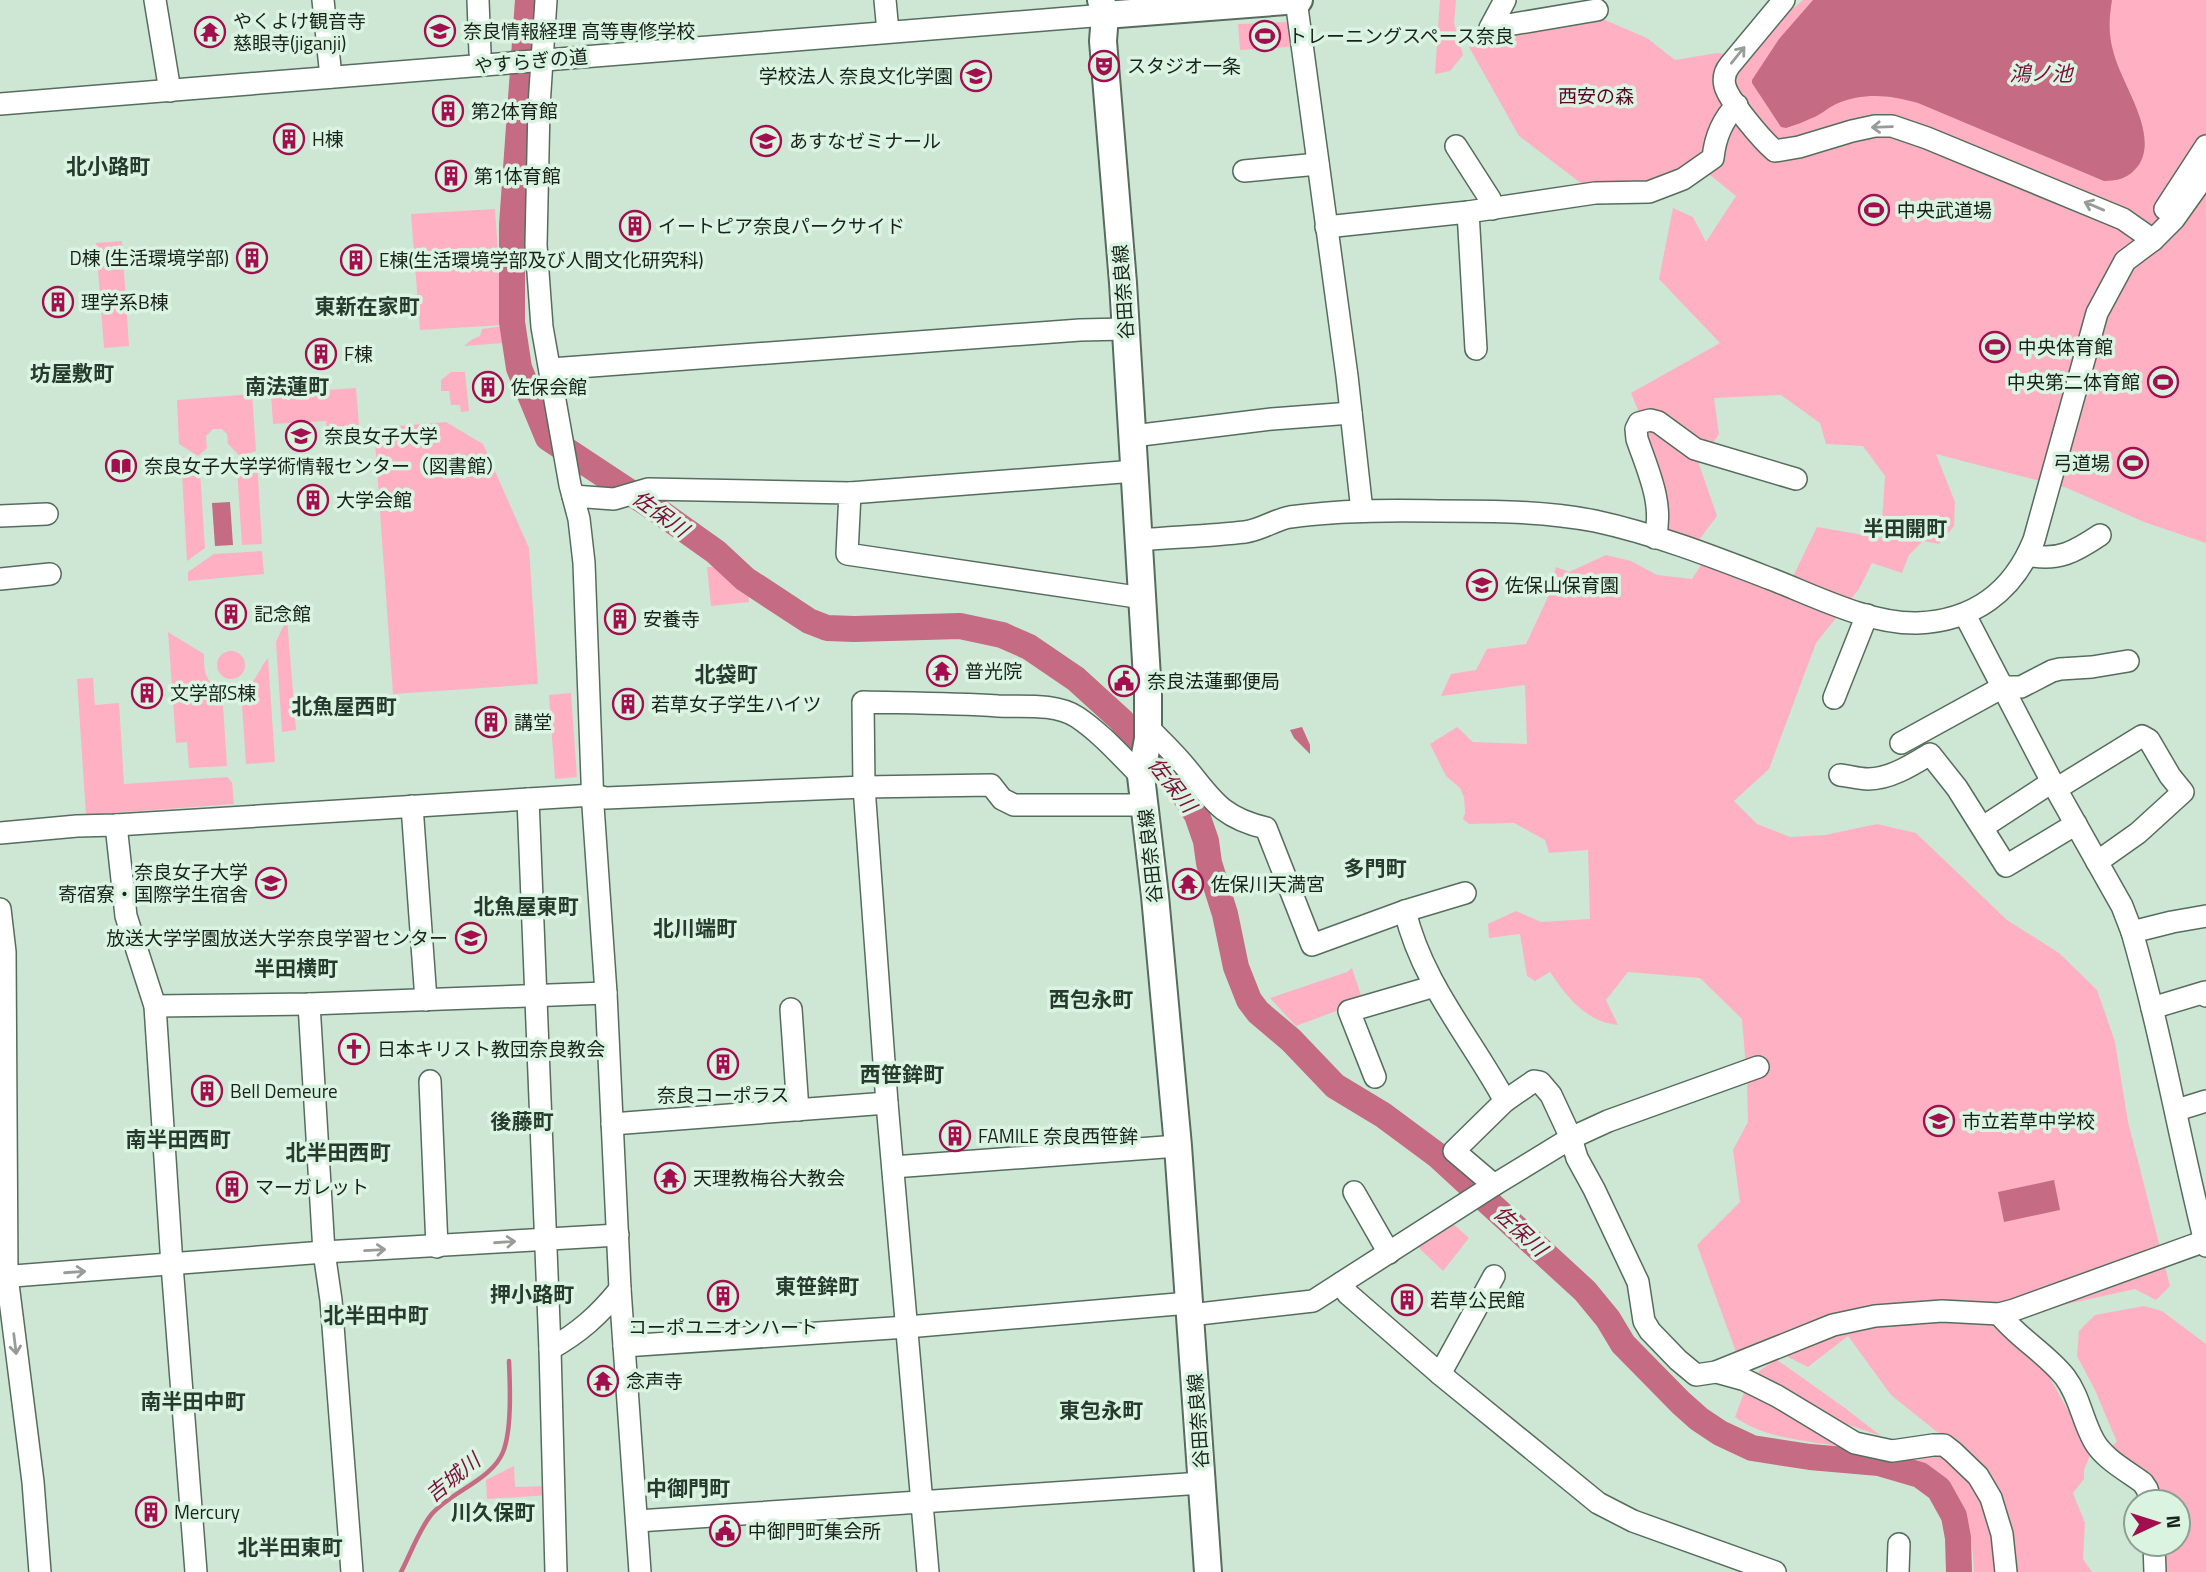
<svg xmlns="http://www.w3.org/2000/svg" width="2206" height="1572" viewBox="0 0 2206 1572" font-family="'Titillium Web','Noto Sans JP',sans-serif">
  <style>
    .green { fill: #ffb0c3 }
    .water { fill: #c56b83 }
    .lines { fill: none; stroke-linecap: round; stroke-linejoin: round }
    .stream { stroke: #c56b83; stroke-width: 4.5 }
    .river { stroke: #c56b83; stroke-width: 26 }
    .minor-casing { stroke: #566d5d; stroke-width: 24 }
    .major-casing { stroke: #566d5d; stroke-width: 30 }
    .minor { stroke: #fff; stroke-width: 21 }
    .major { stroke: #fff; stroke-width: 26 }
    .oneway { stroke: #979c98 }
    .labels { text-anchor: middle; stroke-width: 7; stroke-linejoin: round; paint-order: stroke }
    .poi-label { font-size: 19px; fill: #18221b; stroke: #daf4e1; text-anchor: start }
    .street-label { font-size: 19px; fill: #18221b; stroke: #daf4e1 }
    .park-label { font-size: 19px; fill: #5a0528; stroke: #daf4e1 }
    .water-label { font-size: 21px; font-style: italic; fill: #7e0e3c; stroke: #daf4e1 }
    .neighbourhood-label { font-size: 21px; font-weight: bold; fill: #263b2d; stroke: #daf4e1 }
  </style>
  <rect width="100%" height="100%" fill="#cde7d4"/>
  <g class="green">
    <polygon points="1440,0 1456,0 1454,23 1463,55 1450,71 1435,74"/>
    <path d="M1803,0H2206V543L2144,522L2067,488L1936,454L1955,502L1954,526L1939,544L1923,541L1909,555L1902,573L1872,563L1859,589L1816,643L1769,769L1734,801L1757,824L1790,837L1825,835L1877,824L1916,833L2007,920L2059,953L2097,990L2115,1042L2128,1122L2170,1286L2156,1300L2135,1289L2017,1315L2001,1333L2048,1374L2091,1453L2084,1470V1479L2073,1493L2085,1523L2083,1559L2092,1572H2013L1966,1455L1891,1395L1848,1336L1808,1367L1788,1357L1782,1337L1736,1352L1697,1245L1740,1202L1733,1150L1748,1122L1747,1081L1742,1019L1700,978L1628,972L1606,1000L1618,1025C1586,1022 1567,997 1550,972L1535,981L1527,976L1520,934L1489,938L1488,924L1516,911L1541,922L1590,919L1588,850L1549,853L1545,840L1514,823L1469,824L1463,819L1465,813L1464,797L1460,788L1446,776L1430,744L1457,727L1473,742L1527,744L1525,685L1441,696L1451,674L1476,670L1487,649L1526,644L1547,599L1556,567L1569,572L1606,555L1631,561L1657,575L1692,579L1701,565L1785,593L1817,527L1881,538L1885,476L1863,446L1826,444L1820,423L1781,395L1714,398L1719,434L1699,464L1717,516L1699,540L1667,532L1649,439L1631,393L1720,343L1659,279L1673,208L1693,217L1706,242L1736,196L1694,162L1655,182L1582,184L1519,136L1469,47L1497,38L1598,17L1647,38L1675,60L1717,53L1746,55L1766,32Z"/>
    <polygon points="1290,22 1291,47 1240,50 1238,24"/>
    <polygon points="495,209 503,325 420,330 411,214"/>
    <polygon points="122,241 129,346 104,348 96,243"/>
    <polygon points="504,326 504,343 464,346 471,340 480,336 482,329"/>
    <polygon points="451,372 465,372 469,411 461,412 460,405 451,405 449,391 441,391 441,380"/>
    <polygon points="356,388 359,424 345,444 328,445 326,421 273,424 271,394"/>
    <polygon points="252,394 256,451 240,456 228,444 227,434 222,429 213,429 206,436 207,448 198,456 179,444 177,400"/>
    <polygon points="446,422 483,444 529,548 538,684 393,694 374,428"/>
    <polygon points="181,456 196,464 200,472 205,548 187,561"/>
    <polygon points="257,460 262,544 242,545 237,469 241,464"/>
    <polygon points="262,551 264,574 188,581 188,572 214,554"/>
    <polygon points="707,567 719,567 748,586 749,602 711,606"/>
    <polygon points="287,618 296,730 282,732 276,642"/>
    <path d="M168,632L204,654C204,672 205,682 222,691L227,766L189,768L187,742L176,743Z"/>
    <circle cx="231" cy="665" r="14"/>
    <path d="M268,658L275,762L246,764L241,690C256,684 258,670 268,658Z"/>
    <polygon points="93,678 95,705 119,703 124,784 227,777 232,782 234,804 86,815 77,679"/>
    <polygon points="571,693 577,777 555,779 549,695"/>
    <polygon points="1352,968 1363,1001 1296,1026 1270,998 1347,972"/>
    <polygon points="1450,1221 1469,1238 1443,1271 1418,1247"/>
    <polygon points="2144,1306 2162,1311 2206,1344 2206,1572 2161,1572 2162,1544 2178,1544 2178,1502 2157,1502 2108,1449 2117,1442 2095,1390 2077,1356 2079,1331 2095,1315"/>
    <polygon points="1776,1359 1845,1408 1881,1436 1817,1414 1754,1375"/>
    <path d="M1745,1390L1850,1448C1812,1441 1766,1440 1735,1417Z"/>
    <path d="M1922,1454L1947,1455L1980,1494L1993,1531L1998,1572H1974C1972,1525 1963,1484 1917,1461Z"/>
    <polygon points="514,1466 515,1487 550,1486 550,1495 487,1499 486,1480"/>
  </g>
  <g class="water">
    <path d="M1813,0H2112C2109,19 2108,35 2114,54C2122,85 2160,135 2138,166C2129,178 2118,181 2104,181L1918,103C1890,95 1864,92 1836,104C1827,108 1821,115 1812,118C1804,122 1795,125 1786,128L1781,127L1752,83V80L1779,39Z"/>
    <polygon points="230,502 233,545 215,546 212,503"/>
    <polygon points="1302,727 1310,745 1310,754 1294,738 1290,730"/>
    <polygon points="2054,1180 2060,1210 2004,1222 1998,1192"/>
  </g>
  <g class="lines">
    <path class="stream" d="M401,1572C410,1555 419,1530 431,1515C450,1492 492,1480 503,1452C512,1430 510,1385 509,1361"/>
    <polyline class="river" points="528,0 512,225 512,322 519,368 548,438 654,508 716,552 745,579 809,621 827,628 854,629 960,626 1002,635 1029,647 1076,679 1121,720 1182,792 1197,815 1206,841 1209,863 1225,914 1236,967 1249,1000 1258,1012 1291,1040 1335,1086 1383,1115 1437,1155 1585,1291 1608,1319 1623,1344 1681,1403 1699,1419 1720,1433 1752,1448 1810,1457 1879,1463 1920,1475 1939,1489 1954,1516 1958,1538 1959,1572"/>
    <g class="minor-casing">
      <g id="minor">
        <polyline points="155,0 170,91"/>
        <polyline points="323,0 331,77"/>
        <polyline points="478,0 480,53"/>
        <polyline points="546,0 539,106 536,245 542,327 570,485 579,519 584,563 593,806 606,993 620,1289 640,1572"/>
        <polyline points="885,0 888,32"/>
        <polyline points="1296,0 1347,376 1362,511"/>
        <polyline points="1505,0 1490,28 1597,10"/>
        <path d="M1784,0L1730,65C1725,71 1723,78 1725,86C1729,101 1762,140 1775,151L1799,147L1852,131L1875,126H1892L1927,138L2123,219L2153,240"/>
        <polyline points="0,104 1105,15"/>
        <polyline points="1456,146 1490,199 1492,209"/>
        <polyline points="1244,171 1318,164"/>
        <polyline points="2165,209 2206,146"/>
        <polyline points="1468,212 1476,349"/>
        <path d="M1326,227L1468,212L1595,193L1649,192L1683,179L1713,158C1715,138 1722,120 1737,105"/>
        <polyline points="551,369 1080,330 1125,329"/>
        <polyline points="1133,436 1272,419 1351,413"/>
        <polyline points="850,493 1135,471"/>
        <polyline points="573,496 614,499 648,489 850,493 847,554 1143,598"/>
        <polyline points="0,516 47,514"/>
        <path d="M1655,538C1664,504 1648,471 1637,439L1636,429L1639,423L1650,420L1658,422L1695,449L1796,479"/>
        <path d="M1140,540C1175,537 1210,536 1245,532C1261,530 1274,520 1290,517C1339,510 1389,510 1438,511C1490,511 1544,511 1595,521C1655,534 1714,557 1771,579C1815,596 1869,624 1917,623C1973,621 2013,592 2034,540L2097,313L2125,261L2153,240L2174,219L2206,174"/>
        <path d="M2028,555C2058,562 2076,551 2100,535"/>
        <polyline points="0,579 50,574"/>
        <path d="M1965,615L2052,782L2122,906L2132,932C2162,1036 2180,1142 2206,1246"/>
        <polyline points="1834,698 1867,615"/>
        <path d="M1149,728C1160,740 1172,751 1183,764C1212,798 1219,817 1266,828L1312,945L1405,911L1465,893"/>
        <polyline points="1901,743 2003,687 2021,687 2052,671 2060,669 2092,667 2128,661"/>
        <path d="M1840,775C1849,776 1859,779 1868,779C1890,779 1912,765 1930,754L1957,788L2006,866L2076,824"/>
        <polyline points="2056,789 2142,736 2149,740 2170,776 2183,792 2138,833 2097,862"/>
        <polyline points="528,799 550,1349 556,1572"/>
        <polyline points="412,806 426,1000"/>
        <polyline points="116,825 126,916 155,1006 172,1265 196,1572"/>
        <polyline points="1983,827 2052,782"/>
        <polyline points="0,833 77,826 116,825 593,795 606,798 864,787 991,785 1002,799 1014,805 1145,805"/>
        <polyline points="0,909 5,952 7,1276 33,1482 40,1572"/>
        <path d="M1405,911C1422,983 1471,1038 1505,1101"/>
        <polyline points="2132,932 2172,922 2206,916"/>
        <polyline points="309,1004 324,1252 331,1300 352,1572"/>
        <polyline points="155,1006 309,1004 606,993"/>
        <polyline points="2152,1008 2205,992 2206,996"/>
        <polyline points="791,1009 798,1110"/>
        <polyline points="1375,1077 1349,1011 1435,986"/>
        <polyline points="430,1081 437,1247"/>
        <polyline points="2177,1110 2206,1101"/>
        <polyline points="612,1124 887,1103"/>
        <polyline points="893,1167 1178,1146"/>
        <polyline points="1494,1185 1454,1151 1505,1101 1534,1081 1540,1082 1551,1095 1571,1138 1577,1158 1594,1189 1638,1282 1644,1321 1650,1331 1678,1360 1696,1375 1716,1372 1833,1325 1875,1316 1942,1311 1999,1314 2014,1310 2205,1241"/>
        <polyline points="1354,1192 1389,1253"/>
        <polyline points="0,1277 324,1252 618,1235"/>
        <polyline points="1341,1283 1348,1294 1440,1374 1598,1503 1633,1521 1775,1572"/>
        <path d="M1999,1314C2018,1338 2046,1353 2065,1377C2080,1397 2082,1420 2094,1441C2104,1459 2127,1471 2143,1483L2147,1489L2151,1502"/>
        <polyline points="1190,1315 1313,1301 1494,1185 1571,1138 1608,1121 1758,1067"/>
        <polyline points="624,1346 907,1327 1189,1303"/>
        <path d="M550,1349C579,1333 599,1315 620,1289"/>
        <polyline points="1716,1372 1745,1380 1777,1396 1855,1443 1892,1451 1933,1445 1944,1445 1953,1452 1978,1476 1991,1498 2002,1534 2006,1572"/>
        <polyline points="1440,1374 1494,1276"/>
        <polyline points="638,1521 1202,1483"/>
        <polyline points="2154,1544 2155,1572"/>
        <path d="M928,1572L887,1103L864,787L863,702C908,703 953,703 998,706C1023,707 1055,703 1077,717C1101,733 1121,756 1141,776"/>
        <polyline points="1898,1572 1899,1544"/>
      </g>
    </g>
    <g class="major-casing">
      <g id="major">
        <polyline points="1101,0 1105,15 1103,41 1123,283 1148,694 1148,739 1141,776 1155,896 1178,1146 1208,1572"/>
        <polyline points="1105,15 1299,0"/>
      </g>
    </g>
    <use href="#minor" class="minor"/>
    <use href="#major" class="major"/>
  </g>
  <defs><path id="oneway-shaft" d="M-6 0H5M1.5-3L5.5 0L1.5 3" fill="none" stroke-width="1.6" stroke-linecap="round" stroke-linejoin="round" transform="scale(1.75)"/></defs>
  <g class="oneway">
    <use href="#oneway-shaft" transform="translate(1738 55) rotate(-51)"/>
    <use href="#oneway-shaft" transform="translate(1882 127) rotate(178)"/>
    <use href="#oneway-shaft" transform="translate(2094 206) rotate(-157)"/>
    <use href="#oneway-shaft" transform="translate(505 1242) rotate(-4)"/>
    <use href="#oneway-shaft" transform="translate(375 1250) rotate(-3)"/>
    <use href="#oneway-shaft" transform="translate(75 1272) rotate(-4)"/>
    <use href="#oneway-shaft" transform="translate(15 1344) rotate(83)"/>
  </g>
  <defs>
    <g id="school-ring" transform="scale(1.575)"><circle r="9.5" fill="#daf4e1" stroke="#a30f4e" stroke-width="1.5"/><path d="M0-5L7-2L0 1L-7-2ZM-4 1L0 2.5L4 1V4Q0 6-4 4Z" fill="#a30f4e"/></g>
    <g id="temple-ring" transform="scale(1.575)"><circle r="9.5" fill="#daf4e1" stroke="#a30f4e" stroke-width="1.5"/><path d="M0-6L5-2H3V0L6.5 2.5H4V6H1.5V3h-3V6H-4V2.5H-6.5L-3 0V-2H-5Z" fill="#a30f4e"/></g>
    <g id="stadium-ring" transform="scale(1.575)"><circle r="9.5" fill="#daf4e1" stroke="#a30f4e" stroke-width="1.5"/><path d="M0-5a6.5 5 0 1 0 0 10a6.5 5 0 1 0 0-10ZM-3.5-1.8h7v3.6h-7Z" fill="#a30f4e"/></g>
    <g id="theatre-ring" transform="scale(1.575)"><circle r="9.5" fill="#daf4e1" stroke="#a30f4e" stroke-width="1.5"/><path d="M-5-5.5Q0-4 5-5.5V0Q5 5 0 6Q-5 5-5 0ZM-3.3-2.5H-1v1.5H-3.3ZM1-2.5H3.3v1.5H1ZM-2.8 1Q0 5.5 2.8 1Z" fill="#a30f4e"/></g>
    <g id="building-ring" transform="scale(1.575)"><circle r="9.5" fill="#daf4e1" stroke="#a30f4e" stroke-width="1.5"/><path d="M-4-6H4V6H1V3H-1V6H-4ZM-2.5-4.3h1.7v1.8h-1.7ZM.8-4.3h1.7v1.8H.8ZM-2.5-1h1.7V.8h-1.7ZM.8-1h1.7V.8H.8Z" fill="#a30f4e"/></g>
    <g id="university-ring" transform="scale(1.575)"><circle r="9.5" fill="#daf4e1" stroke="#a30f4e" stroke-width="1.5"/><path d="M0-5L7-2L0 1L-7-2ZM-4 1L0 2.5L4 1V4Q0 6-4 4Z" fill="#a30f4e"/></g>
    <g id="library-ring" transform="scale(1.575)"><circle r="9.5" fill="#daf4e1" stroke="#a30f4e" stroke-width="1.5"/><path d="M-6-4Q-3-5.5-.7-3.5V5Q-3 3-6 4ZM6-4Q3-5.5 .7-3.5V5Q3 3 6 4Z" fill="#a30f4e"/></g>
    <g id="civic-ring" transform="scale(1.575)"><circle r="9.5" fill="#daf4e1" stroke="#a30f4e" stroke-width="1.5"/><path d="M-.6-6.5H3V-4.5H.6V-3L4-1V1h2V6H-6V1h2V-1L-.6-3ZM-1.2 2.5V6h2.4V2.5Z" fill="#a30f4e"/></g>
    <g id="church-ring" transform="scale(1.575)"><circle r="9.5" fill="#daf4e1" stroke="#a30f4e" stroke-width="1.5"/><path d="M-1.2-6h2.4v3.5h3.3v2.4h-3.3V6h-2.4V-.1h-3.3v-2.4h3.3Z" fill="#a30f4e"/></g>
  </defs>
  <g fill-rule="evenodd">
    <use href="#school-ring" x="440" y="31"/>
    <use href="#temple-ring" x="210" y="32"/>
    <use href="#stadium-ring" x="1265" y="36"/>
    <use href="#theatre-ring" x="1104" y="66"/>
    <use href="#school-ring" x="976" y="76"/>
    <use href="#building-ring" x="448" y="111"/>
    <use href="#building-ring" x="289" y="139"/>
    <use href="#school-ring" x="766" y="141"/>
    <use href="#building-ring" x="451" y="176"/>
    <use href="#stadium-ring" x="1874" y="210"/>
    <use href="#building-ring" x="635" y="226"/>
    <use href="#building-ring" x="252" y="258"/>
    <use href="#building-ring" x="356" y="260"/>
    <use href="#building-ring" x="58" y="302"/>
    <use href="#stadium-ring" x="1995" y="347"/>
    <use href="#building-ring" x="321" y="354"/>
    <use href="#stadium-ring" x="2163" y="382"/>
    <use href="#building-ring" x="488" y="387"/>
    <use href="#university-ring" x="301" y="436"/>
    <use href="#stadium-ring" x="2133" y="463"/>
    <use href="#library-ring" x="121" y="466"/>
    <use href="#building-ring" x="313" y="500"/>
    <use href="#school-ring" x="1482" y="585"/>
    <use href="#building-ring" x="231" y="614"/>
    <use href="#building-ring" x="620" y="619"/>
    <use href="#temple-ring" x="942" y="671"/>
    <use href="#civic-ring" x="1124" y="681"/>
    <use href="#building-ring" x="147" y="693"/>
    <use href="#building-ring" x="628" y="704"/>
    <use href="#building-ring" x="491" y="722"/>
    <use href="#university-ring" x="271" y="883"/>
    <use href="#temple-ring" x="1188" y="884"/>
    <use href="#university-ring" x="471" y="938"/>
    <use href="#church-ring" x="354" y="1049"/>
    <use href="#building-ring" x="723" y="1064"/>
    <use href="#building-ring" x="207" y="1091"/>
    <use href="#school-ring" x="1939" y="1121"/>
    <use href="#building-ring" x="955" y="1136"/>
    <use href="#temple-ring" x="670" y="1178"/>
    <use href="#building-ring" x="232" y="1187"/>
    <use href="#building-ring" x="723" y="1296"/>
    <use href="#building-ring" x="1407" y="1300"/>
    <use href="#temple-ring" x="603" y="1381"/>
    <use href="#building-ring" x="151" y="1512"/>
    <use href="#civic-ring" x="725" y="1531"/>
  </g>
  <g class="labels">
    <g class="poi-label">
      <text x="233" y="28">やくよけ観音寺<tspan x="233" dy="22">慈眼寺(jiganji)</tspan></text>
      <text x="463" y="38">奈良情報経理 高等専修学校</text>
      <text x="1288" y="43">トレーニングスペース奈良</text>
      <text x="1127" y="73">スタジオ一条</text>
      <text x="953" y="83" text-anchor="end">学校法人 奈良文化学園</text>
      <text x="471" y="118">第2体育館</text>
      <text x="312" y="146">H棟</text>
      <text x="789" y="148">あすなゼミナール</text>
      <text x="474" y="183">第1体育館</text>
      <text x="1897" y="217">中央武道場</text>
      <text x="658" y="233">イートピア奈良パークサイド</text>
      <text x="229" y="265" text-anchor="end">D棟 (生活環境学部)</text>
      <text x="379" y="267">E棟(生活環境学部及び人間文化研究科)</text>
      <text x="81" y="309">理学系B棟</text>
      <text x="2018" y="354">中央体育館</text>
      <text x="344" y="361">F棟</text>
      <text x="2140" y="389" text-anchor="end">中央第二体育館</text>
      <text x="511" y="394">佐保会館</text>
      <text x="324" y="443">奈良女子大学</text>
      <text x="2110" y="470" text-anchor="end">弓道場</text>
      <text x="144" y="473">奈良女子大学学術情報センター（図書館）</text>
      <text x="336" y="507">大学会館</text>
      <text x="1505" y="592">佐保山保育園</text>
      <text x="254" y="621">記念館</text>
      <text x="643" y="626">安養寺</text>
      <text x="965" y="678">普光院</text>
      <text x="1147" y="688">奈良法蓮郵便局</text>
      <text x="170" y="700">文学部S棟</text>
      <text x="651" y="711">若草女子学生ハイツ</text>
      <text x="514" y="729">講堂</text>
      <text x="248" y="879" text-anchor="end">奈良女子大学<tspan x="248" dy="22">寄宿寮・国際学生宿舎</tspan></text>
      <text x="1211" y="891">佐保川天満宮</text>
      <text x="448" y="945" text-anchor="end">放送大学学園放送大学奈良学習センター</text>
      <text x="377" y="1056">日本キリスト教団奈良教会</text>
      <text x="230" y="1098">Bell Demeure</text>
      <text x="723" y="1102" text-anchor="middle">奈良コーポラス</text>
      <text x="1962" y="1128">市立若草中学校</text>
      <text x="978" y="1143">FAMILE 奈良西笹鉾</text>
      <text x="693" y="1185">天理教梅谷大教会</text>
      <text x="255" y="1194">マーガレット</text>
      <text x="1430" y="1307">若草公民館</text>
      <text x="723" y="1334" text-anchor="middle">コーポユニオンハート</text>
      <text x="626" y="1388">念声寺</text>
      <text x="174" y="1519">Mercury</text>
      <text x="748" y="1538">中御門町集会所</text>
    </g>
    <g class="street-label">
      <text transform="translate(531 61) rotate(-5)" y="7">やすらぎの道</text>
      <text transform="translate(1123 292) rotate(-94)" y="7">谷田奈良線</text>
      <text transform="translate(1150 856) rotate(-96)" y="7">谷田奈良線</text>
      <text transform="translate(1198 1421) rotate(-94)" y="7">谷田奈良線</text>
    </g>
    <g class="park-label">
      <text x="1596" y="103">西安の森</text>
    </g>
    <g class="water-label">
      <text x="2041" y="81">鴻ノ池</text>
      <text transform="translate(660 514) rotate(36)" y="7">佐保川</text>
      <text transform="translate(1172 785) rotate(52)" y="7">佐保川</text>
      <text transform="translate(1520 1231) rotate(43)" y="7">佐保川</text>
      <text transform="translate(453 1478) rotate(-39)" y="7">吉城川</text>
    </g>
    <g class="neighbourhood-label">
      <text x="108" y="174">北小路町</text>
      <text x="367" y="314">東新在家町</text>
      <text x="72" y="381">坊屋敷町</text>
      <text x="287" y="394">南法蓮町</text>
      <text x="1905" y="536">半田開町</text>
      <text x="726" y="682">北袋町</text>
      <text x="344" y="714">北魚屋西町</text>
      <text x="1375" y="876">多門町</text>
      <text x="526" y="914">北魚屋東町</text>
      <text x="695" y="936">北川端町</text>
      <text x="296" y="976">半田横町</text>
      <text x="1091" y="1007">西包永町</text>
      <text x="902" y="1082">西笹鉾町</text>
      <text x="522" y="1129">後藤町</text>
      <text x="178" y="1147">南半田西町</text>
      <text x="338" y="1160">北半田西町</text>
      <text x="817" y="1294">東笹鉾町</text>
      <text x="532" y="1302">押小路町</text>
      <text x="376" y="1323">北半田中町</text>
      <text x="193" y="1409">南半田中町</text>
      <text x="1101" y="1418">東包永町</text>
      <text x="688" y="1496">中御門町</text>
      <text x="493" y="1520">川久保町</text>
      <text x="290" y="1555">北半田東町</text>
    </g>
  </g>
  <g transform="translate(2157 1523) rotate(86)"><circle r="33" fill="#daf4e1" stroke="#8ca092" stroke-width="2"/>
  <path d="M0-5L12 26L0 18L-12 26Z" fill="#a30f4e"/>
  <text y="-10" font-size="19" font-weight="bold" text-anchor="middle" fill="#18221b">N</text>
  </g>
</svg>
